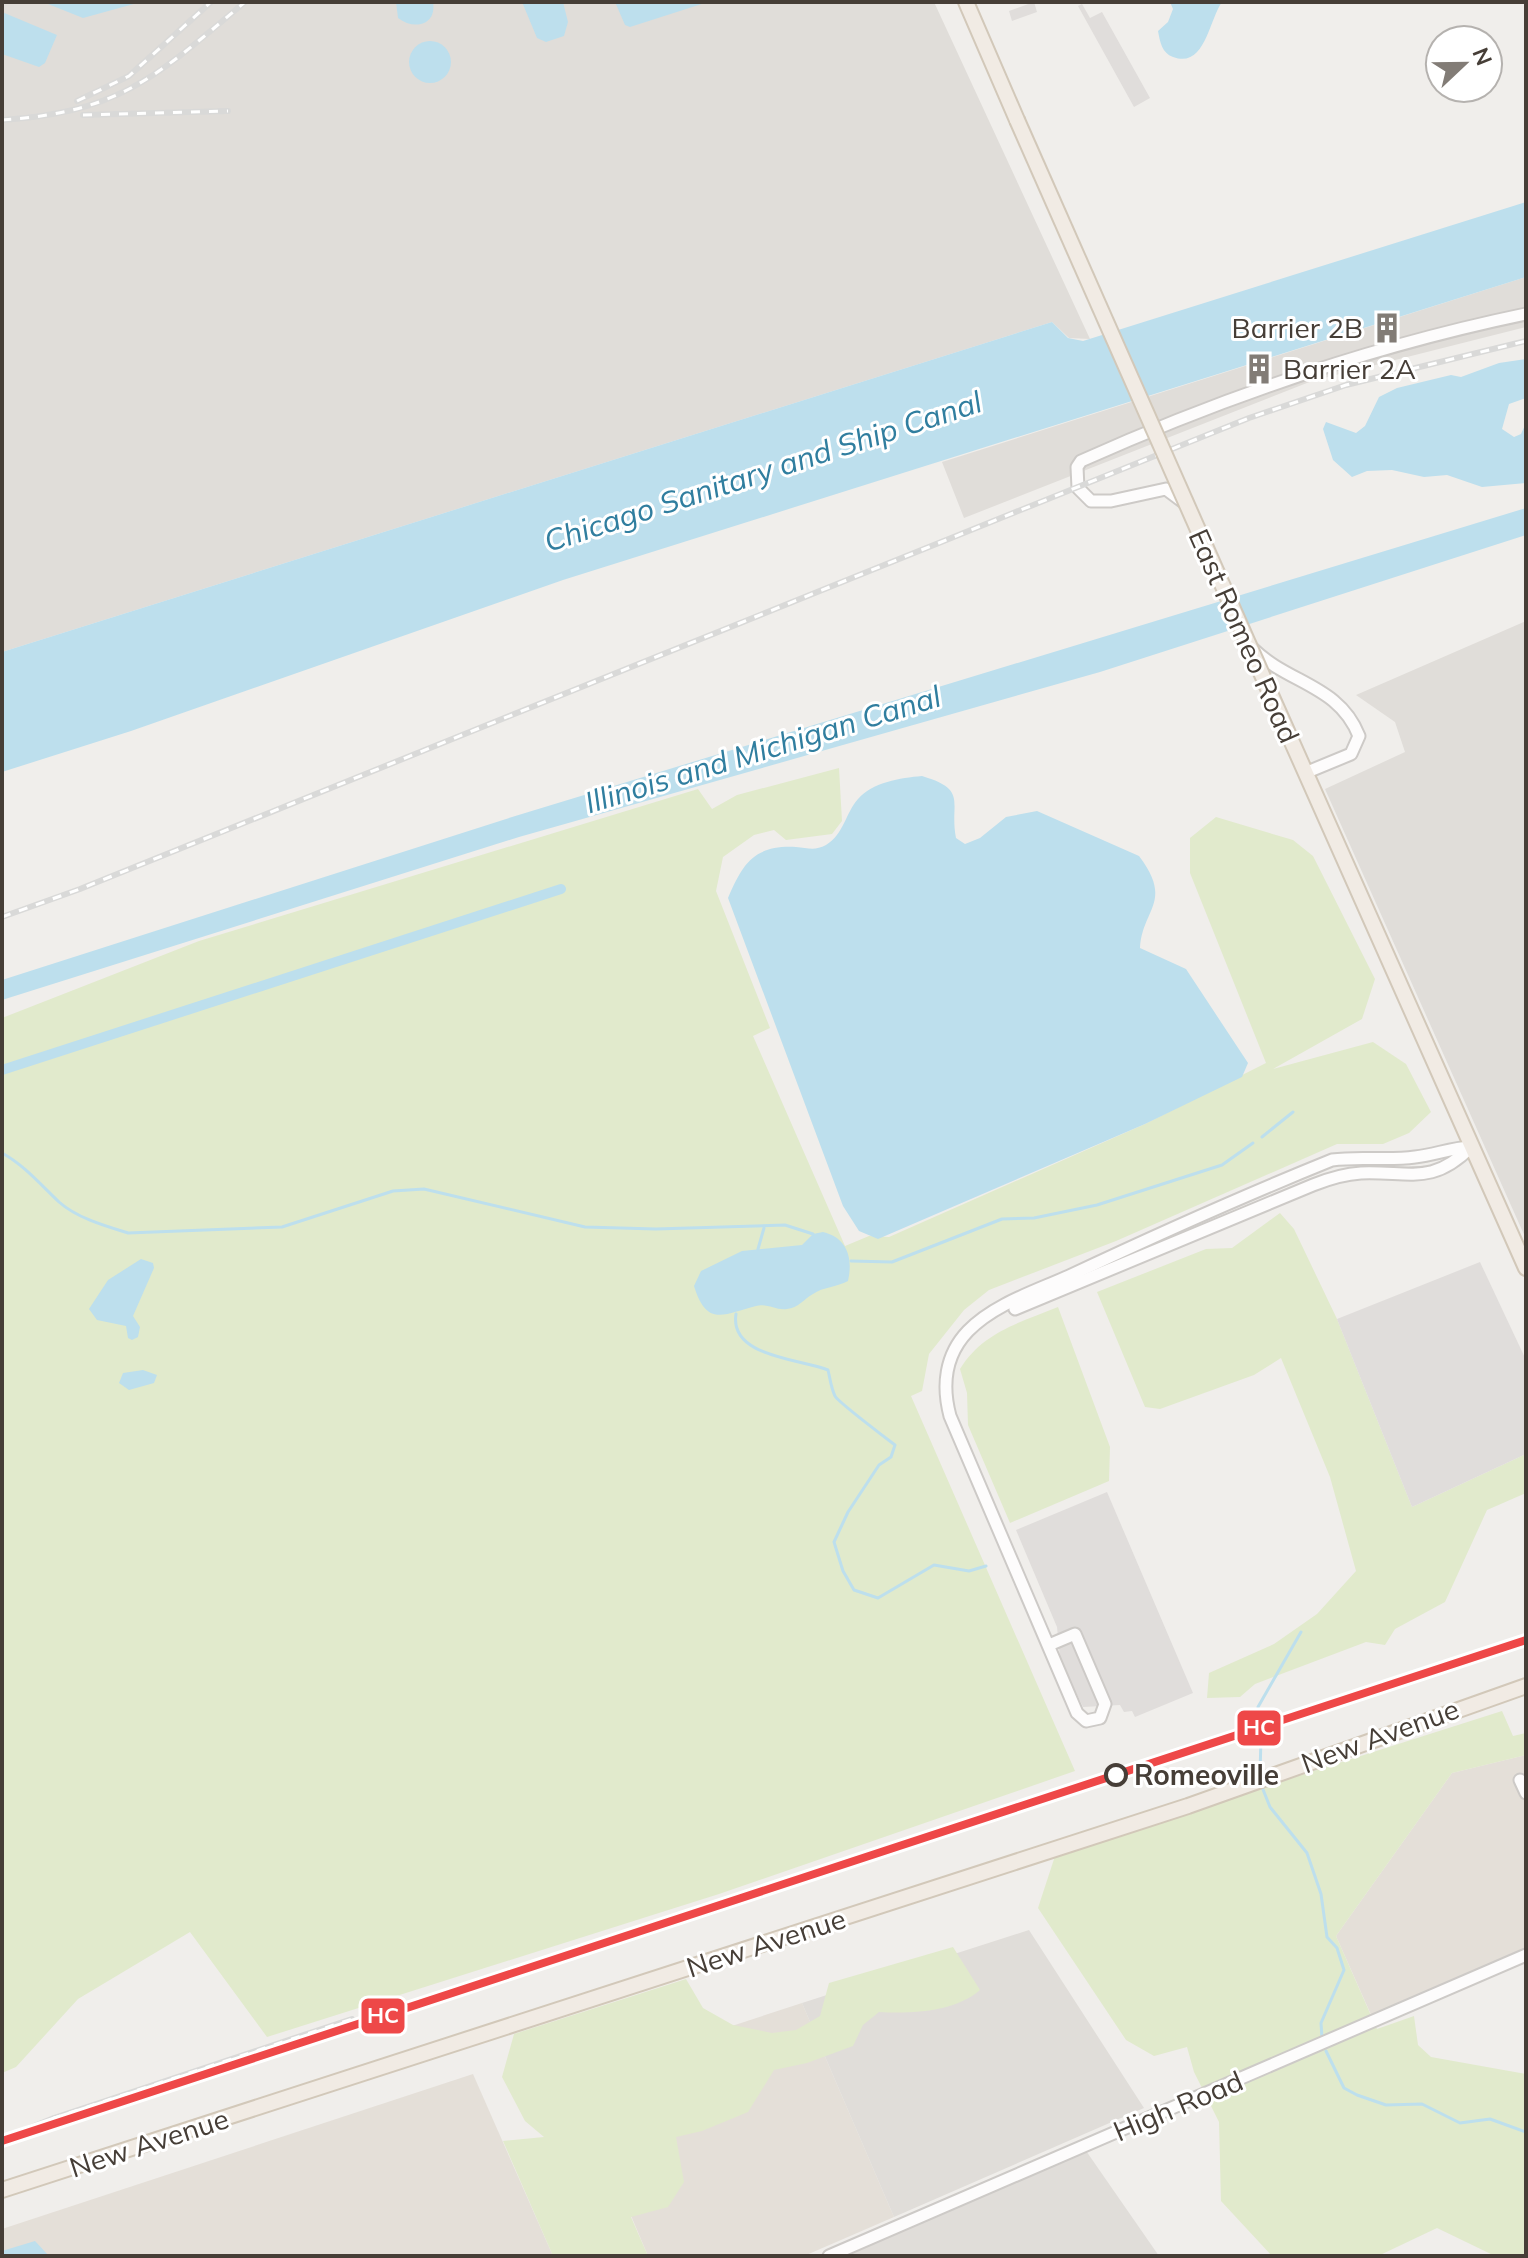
<svg xmlns="http://www.w3.org/2000/svg" width="1528" height="2258" font-family="Mulish,sans-serif">
<rect width="100%" height="100%" fill="#f0eeeb"/>
<g fill="#e4dfd8">
<polygon points="1526,1755 1526,1951 1372,2017 1336,1936 1452,1773"/>
<polygon points="802,2003 894,2217 804,2256 648,2256 573,2078"/>
<polygon points="473,2074 553,2256 2,2256 2,2229"/>
</g>
<g fill="#e0ddd9">
<polygon points="2,2 934,2 1090,339 1069,338 1052,322 2,652"/>
<polygon points="1526,277 1526,327 1312,381 964,518 942,462"/>
<polygon points="1526,621 1526,1239 1325,789 1405,752 1395,722 1356,695"/>
<polygon points="1029,1930 1144,2108 894,2217 802,2003"/>
<polygon points="1082,2145 1159,2256 827,2256"/>
</g>
<g fill="#e1eacc">
<polygon points="839,768 842,821 832,834 786,840 774,830 754,835 723,857 716,891 770,1028 753,1036 845,1246 869,1236 889,1237 1145,1124 1266,1063 1190,873 1190,838 1216,817 1293,840 1313,856 1375,979 1362,1019 1273,1069 1373,1042 1406,1064 1431,1112 1409,1133 1383,1144 1337,1144 1116,1241 989,1290 964,1310 929,1354 922,1391 911,1396 1075,1771 719,1894 267,2037 190,1932 78,1999 16,2067 2,2073 2,1018 199,941 698,789 712,809 737,795"/>
<polygon points="1280,1213 1294,1229 1337,1319 1412,1507 1526,1454 1526,1493 1487,1510 1445,1602 1395,1629 1385,1645 1366,1642 1255,1684 1240,1697 1207,1698 1209,1673 1274,1644 1317,1614 1356,1571 1330,1477 1281,1358 1254,1375 1160,1409 1145,1407 1097,1292 1206,1249 1232,1248"/>
<path d="M 1058,1307 L 1110,1447 L 1109,1481 L 1010,1523 L 968,1425 L 967,1393 L 960,1369 C 983,1332 1019,1323 1058,1307 Z"/>
<polygon points="1502,1711 1513,1736 1526,1733 1526,1755 1452,1773 1336,1936 1377,2029 1414,2016 1418,2045 1431,2057 1526,2074 1526,2256 1495,2256 1437,2228 1378,2256 1272,2256 1221,2201 1219,2122 1194,2072 1187,2047 1154,2056 1126,2040 1038,1908 1056,1853"/>
<path d="M 953,1947 L 980,1990 C 955,2012 911,2014 879,2012 L 863,2025 L 853,2046 L 807,2063 L 774,2070 L 748,2112 L 702,2131 L 676,2137 L 684,2182 L 668,2207 L 631,2217 L 648,2256 L 553,2256 L 503,2141 L 544,2137 L 525,2121 L 502,2077 L 514,2034 L 686,1979 L 703,2008 L 733,2025 L 772,2033 L 796,2030 L 820,2016 L 829,1983 Z"/>
</g>
<g fill="#e0dddb">
<polygon points="1034,2 1037,12 1012,21 1009,11"/>
<polygon points="1082,4 1090,18 1102,12 1150,98 1134,107 1078,6"/>
<polygon points="1480,1262 1526,1360 1526,1454 1412,1507 1337,1319"/>
<polygon points="1107,1492 1193,1693 1135,1717 1132,1711 1124,1712 1120,1705 1083,1707 1060,1659 1057,1627 1016,1530"/>
</g>
<g fill="#bddfed">
<polygon points="43,2 141,2 83,18"/>
<path d="M 396,2 L 433,2 C 437,26 413,30 398,18 Z"/>
<polygon points="522,2 563,2 568,22 564,36 546,42 537,38"/>
<polygon points="615,2 708,2 630,27 625,25"/>
<path d="M 1170,2 L 1222,2 C 1209,20 1205,69 1173,57 C 1162,53 1160,42 1158,31 L 1168,22 L 1173,9 Z"/>
<polygon points="2,12 57,35 45,63 39,67 2,54"/>
<circle cx="430" cy="62" r="21"/>
<polygon points="1526,202 1526,277 563,580 131,731 2,772 2,652 1052,322 1068,338 1083,341"/>
<polygon points="1526,359 1526,398 1509,404 1502,429 1514,437 1521,434 1526,423 1526,483 1482,487 1447,475 1424,477 1392,470 1367,471 1352,477 1333,460 1323,429 1326,422 1356,433 1365,426 1379,397 1397,388 1451,375 1461,377 1499,363"/>
<polygon points="1526,508 1526,535 1100,672 519,837 2,1000 2,980 512,817"/>
<path d="M 922,776 C 969,790 949,802 956,838 L 965,844 L 980,838 L 1006,817 L 1037,811 L 1139,856 C 1174,902 1142,909 1140,948 L 1186,969 L 1248,1063 L 1242,1077 L 1145,1124 L 878,1239 L 859,1231 L 843,1206 L 728,898 C 743,863 754,845 796,847 C 808,848 815,851 826,845 C 844,834 845,814 858,799 C 873,782 900,778 922,776 Z"/>
<path d="M 823,1232 C 848,1238 853,1259 848,1281 C 837,1287 823,1287 813,1294 C 804,1299 798,1308 787,1309 C 777,1311 767,1303 756,1306 C 724,1314 707,1328 694,1286 L 701,1271 L 742,1251 L 802,1245 L 813,1234 Z"/>
<polygon points="141,1259 153,1263 154,1268 133,1316 140,1327 138,1337 132,1340 128,1338 126,1326 97,1320 89,1309 108,1280"/>
<polygon points="143,1370 157,1375 154,1383 129,1390 119,1383 123,1373"/>
<polygon points="35,2241 49,2256 2,2256 2,2251"/>
</g>
<g fill="none" stroke-linecap="round" stroke-linejoin="round">
<g stroke="#bddfed" stroke-width="3">
<polyline points="1262,1137 1293,1112"/>
<path d="M 2,1153 C 24,1165 41,1185 59,1202 C 77,1218 105,1226 128,1233 L 282,1227 L 393,1191 L 424,1189 L 585,1227 L 656,1229 L 785,1225 L 813,1234"/>
<polyline points="758,1249 764,1228"/>
<polyline points="851,1261 892,1262 1002,1219 1034,1218 1097,1205 1222,1165 1253,1143"/>
<path d="M 736,1314 C 729,1357 801,1359 828,1370 C 830,1378 831,1388 835,1396 C 837,1401 887,1439 895,1445 L 891,1457 L 879,1465 L 848,1512 L 834,1542 L 843,1571 L 854,1590 L 878,1598 L 934,1565 L 969,1571 L 986,1566"/>
<polyline points="1259,1725 1258,1707 1301,1632"/>
<polyline points="1260,1775 1261,1737"/>
<polyline points="1262,1787 1270,1807 1307,1853 1321,1894 1327,1937 1337,1948 1344,1970 1321,2023 1322,2038"/>
<polyline points="1326,2051 1344,2088 1357,2095 1386,2105 1422,2104 1460,2123 1490,2119 1526,2132"/>
</g>
<polyline stroke="#bddfed" stroke-width="10" points="2,1070 561,889"/>
<g stroke="#cdcac7" stroke-width="15">
<g id="minor">
<path d="M 1182,501 L 1166,489 L 1111,501 L 1091,501 L 1078,488 L 1077,467 L 1081,461 C 1224,397 1372,346 1526,314"/>
<path d="M 1253,649 C 1289,684 1339,685 1359,736 L 1351,754 L 1305,773"/>
<path d="M 1015,1309 L 1313,1185 C 1328,1179 1344,1174 1361,1173 C 1409,1171 1432,1186 1471,1147"/>
<path d="M 1049,1645 L 1075,1634 L 1105,1704 L 1100,1718 L 1086,1721 L 1077,1713 L 950,1416 C 942,1386 945,1355 968,1331 C 994,1304 1036,1291 1069,1276 C 1156,1235 1243,1196 1332,1160 C 1360,1156 1387,1161 1415,1157 C 1435,1155 1450,1148 1471,1147"/>
<polyline points="1520,1780 1526,1793"/>
<polyline points="829,2256 1526,1955"/>
</g>
</g>
<g stroke="#d2c8b9" stroke-width="18">
<g id="major">
<polyline points="966,2 1017,120"/>
<polyline points="1267,686 1526,1268"/>
<polyline points="2,2190 1188,1806 1526,1686"/>
</g>
</g>
<use href="#minor" stroke="#fdfcfc" stroke-width="11"/>
<use href="#major" stroke="#f1ebe4" stroke-width="14"/>
<g stroke="#d9d9d8" stroke-width="6">
<g id="rail">
<polyline points="77,101 129,76 211,2"/>
<polyline points="83,115 228,111"/>
<path d="M 2,120 C 122,112 158,75 245,2"/>
<polyline points="2,917 80,889 1249,418 1346,385 1526,341"/>
<polyline points="2,2139 54,2118 352,2019"/>
</g>
</g>
<use href="#rail" stroke="#fff" stroke-width="3" stroke-dasharray="9" stroke-linecap="butt"/>
<g stroke="#d2c8b9" stroke-width="18" stroke-linecap="butt">
<polyline id="major-bridge" points="1017,120 1267,686"/>
</g>
<use href="#major-bridge" stroke="#f1ebe4" stroke-width="14"/>
<g stroke="#fff" stroke-width="14">
<polyline id="rail-1" points="2,2141 1526,1640"/>
</g>
<use href="#rail-1" stroke="#ee4848" stroke-width="8"/>
</g>
<defs>
<g id="building-bare" transform="scale(2.4)"><path d="M-4-6H4V6H1V3H-1V6H-4ZM-2.5-4.3h1.7v1.8h-1.7ZM.8-4.3h1.7v1.8H.8ZM-2.5-1h1.7V.8h-1.7ZM.8-1h1.7V.8H.8Z" fill="#827c76" stroke="#fff" stroke-width="2.5" paint-order="stroke"/></g>
</defs>
<g fill-rule="evenodd">
<use href="#building-bare" x="1387" y="328"/>
<use href="#building-bare" x="1259" y="369"/>
</g>
<circle fill="#fff" stroke="#463e37" stroke-width="4" cx="1116" cy="1775" r="10"/>
<g text-anchor="middle" stroke-width="6" stroke-linejoin="round" paint-order="stroke">
<g font-size="28" fill="#463e37" stroke="#fff" text-anchor="end">
<text x="1363" y="338">Barrier 2B</text>
<text x="1283" y="379" text-anchor="start">Barrier 2A</text>
</g>
<g font-size="28" fill="#463e37" stroke="#fff">
<text transform="translate(1244 636) rotate(66)" y="10">East Romeo Road</text>
<text transform="translate(1380 1736) rotate(-20)" y="10">New Avenue</text>
<text transform="translate(766 1943) rotate(-18)" y="10">New Avenue</text>
<text transform="translate(1178 2106) rotate(-23)" y="10">High Road</text>
<text transform="translate(149 2143) rotate(-18)" y="10">New Avenue</text>
</g>
<g font-size="28" font-weight="bold" fill="#463e37" stroke="#fff" text-anchor="start">
<text x="1134" y="1785">Romeoville</text>
</g>
<g font-size="30" font-style="italic" fill="#307e9f" stroke="#fff">
<text transform="translate(763 472) rotate(-18)" y="10">Chicago Sanitary and Ship Canal</text>
<text transform="translate(763 750) rotate(-17)" y="10">Illinois and Michigan Canal</text>
</g>
</g>
<g stroke="#fff" stroke-width="3">
<rect x="1236" y="1709" width="46" height="38" rx="8" fill="#ee4848"/>
<rect x="360" y="1997" width="46" height="38" rx="8" fill="#ee4848"/>
</g>
<g font-size="22" text-anchor="middle" font-weight="bold" fill="#fff">
<text x="1259" y="1735">HC</text>
<text x="383" y="2023">HC</text>
</g>
<rect width="1528" height="2258" fill="none" stroke="#463e37" stroke-width="8"/>
<g transform="translate(1464 64) rotate(68)"><circle r="38" fill="#ffffff" stroke="#b5b2af" stroke-width="2"/>
<path d="M0-6L14 30L0 20L-14 30Z" fill="#827c76"/>
<text y="-12" font-size="22" font-weight="bold" text-anchor="middle" fill="#463e37">N</text>
</g>
</svg>
